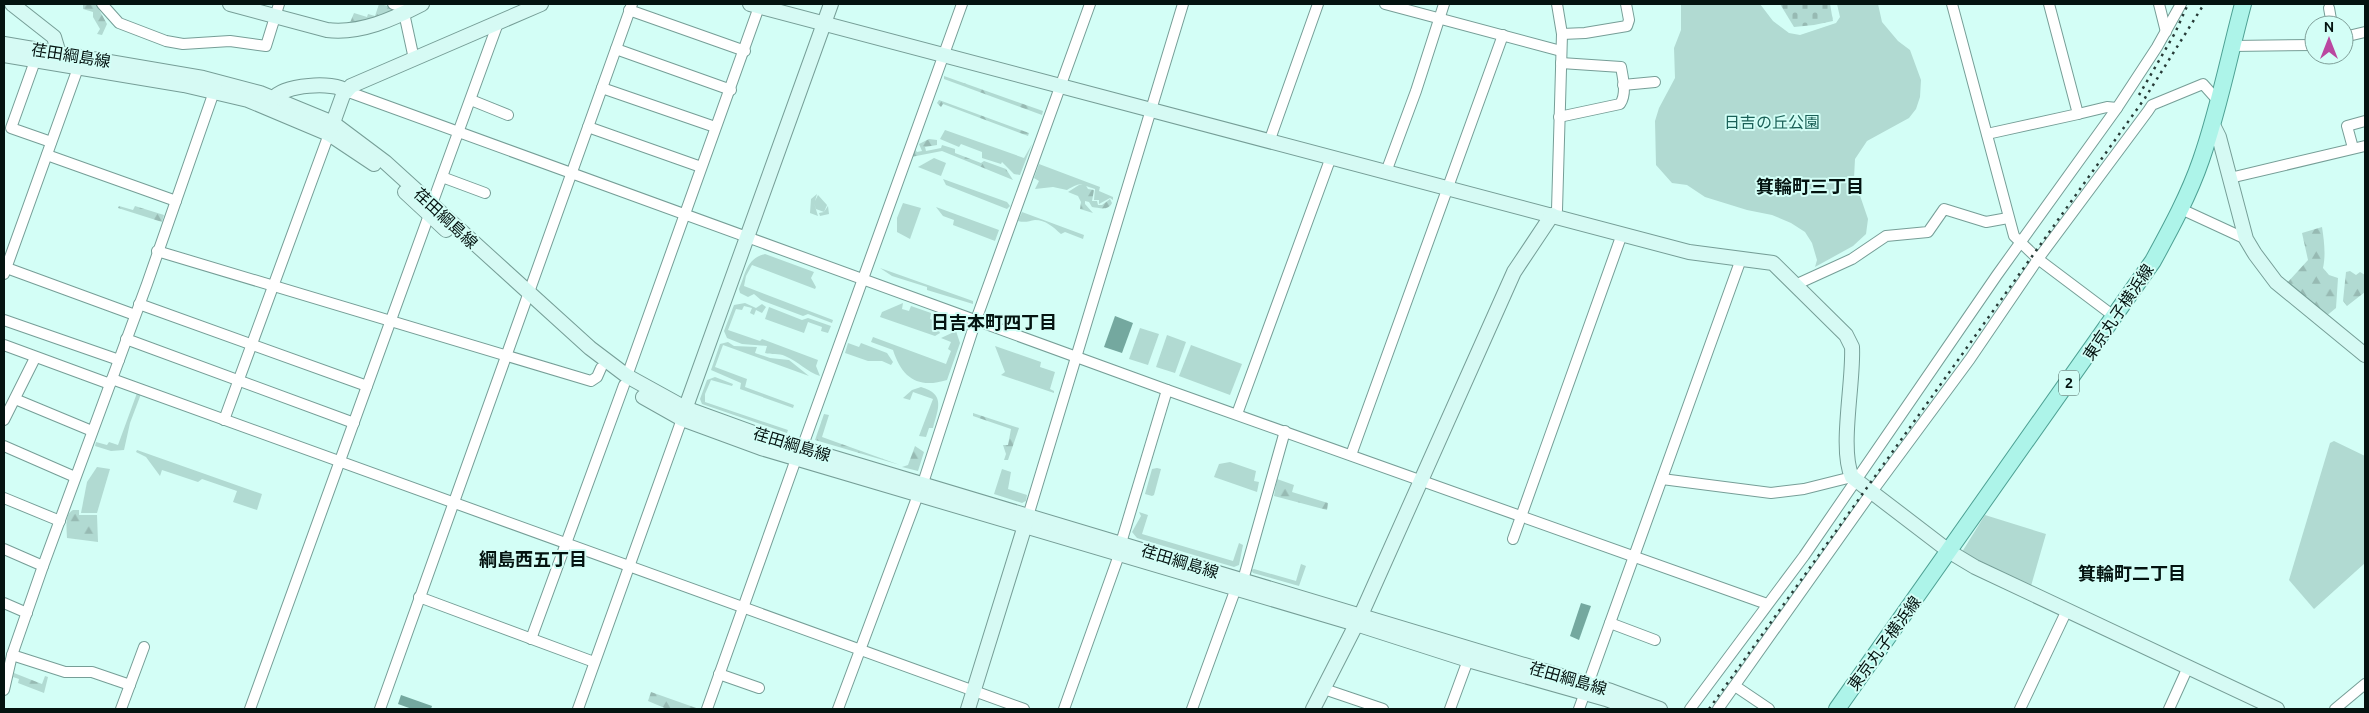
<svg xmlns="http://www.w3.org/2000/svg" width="2369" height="713" font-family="Ubuntu,'Noto Sans JP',sans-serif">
<defs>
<pattern id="forest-firs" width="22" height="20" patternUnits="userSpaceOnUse" patternTransform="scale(1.25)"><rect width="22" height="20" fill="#b1dad2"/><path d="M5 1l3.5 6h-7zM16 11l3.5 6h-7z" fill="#97bab3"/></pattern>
<pattern id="cemetery-stones" width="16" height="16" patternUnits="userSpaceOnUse" patternTransform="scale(1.25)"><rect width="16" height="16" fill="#b1dad2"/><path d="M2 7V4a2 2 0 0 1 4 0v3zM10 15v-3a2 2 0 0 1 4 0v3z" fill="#97bab3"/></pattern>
</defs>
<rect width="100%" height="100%" fill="#d3fef6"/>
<g fill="#b1dad2">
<polygon points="1681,4 1760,4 1773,21 1789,33 1800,35 1836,23 1840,17 1837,4 1878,4 1882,22 1898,41 1910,50 1921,80 1920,97 1916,109 1909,118 1867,141 1855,159 1854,178 1868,219 1866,234 1853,246 1815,267 1817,260 1812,243 1805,232 1791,223 1772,215 1747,210 1705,197 1687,185 1672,183 1656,165 1655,121 1659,108 1675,78 1674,48 1681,30"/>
<polygon points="945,130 1024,158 1032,144 1020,175 1014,174 1002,162 1001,164 982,158 982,152 961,144 959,147 940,139"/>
<polygon points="934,158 946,163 941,176 918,167"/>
<path d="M 1039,164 L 1100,187 L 1099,191 L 1113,197 L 1113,200 L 1110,198 L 1099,204 L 1099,200 L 1094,200 L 1095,189 C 1080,185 1082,181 1067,190 L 1053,187 L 1035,189 L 1039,181 L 1034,178 Z"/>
<polygon points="943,179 1007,202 1010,206 1007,209 946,185"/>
<polygon points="817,194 815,201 818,195 827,205 824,212 828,206 829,214 820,216 819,213 824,212 816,209 814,203 818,216 810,213 811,199"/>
<polygon points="903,203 921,208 910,239 897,232 897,218"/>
<polygon points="936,207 999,230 995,241 953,225 954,220 943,216"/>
<path d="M 1022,212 L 1084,235 L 1083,239 L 1065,232 L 1061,234 C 1053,227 1046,220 1035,220 C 1029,221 1025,223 1018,221 Z"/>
<path d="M 765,254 L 814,272 L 811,278 L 816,287 L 815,289 L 752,265 L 746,276 L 744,286 L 833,320 L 832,323 L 808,314 L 803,316 L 761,300 L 754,294 L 748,297 L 740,293 L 739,289 C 746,273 746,259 765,254 Z"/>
<polygon points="880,268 973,301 973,304 927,290 927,287 892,276"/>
<path d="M 745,303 L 756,308 L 762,304 L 766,307 L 762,313 L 756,310 L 754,315 L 750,313 L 752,308 L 744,306 L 742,310 L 736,309 L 728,330 L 760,341 L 762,339 L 818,360 L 816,366 L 820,376 C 807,372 798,361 785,356 C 779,353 771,355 765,353 L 767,346 L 742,344 L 727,338 L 724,331 L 734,305 Z"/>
<polygon points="903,303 902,309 909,311 911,306 931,313 930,319 937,321 938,317 940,321 936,324 940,333 935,336 880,317 882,312"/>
<polygon points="769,307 802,320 808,318 831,326 828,333 821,331 822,327 808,322 804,333 765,319"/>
<polygon points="1140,328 1159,334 1148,365 1129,359"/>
<path d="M 956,331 L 960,343 L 947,380 C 918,389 902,378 893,350 L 871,342 L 873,337 L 946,364 L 951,351 L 948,349 L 951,342 L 941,338 Z"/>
<polygon points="1167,335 1186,342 1175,373 1156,367"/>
<polygon points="728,342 734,346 757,347 755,353 770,358 789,360 809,376 723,345 715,367 747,379 745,387 794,405 793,408 740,389 741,383 711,370 720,344"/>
<polygon points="848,343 859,347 861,343 887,353 893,362 891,365 882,361 868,361 845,353"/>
<polygon points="1191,345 1242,364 1230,395 1179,376"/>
<polygon points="995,346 1041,362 1040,367 1055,372 1050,389 1054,391 1054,393 1001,375 1005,372"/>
<polygon points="715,377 733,384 732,386 711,380 705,394 705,402 788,430 787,433 702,404 700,399 707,380"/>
<path d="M 921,387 C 946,394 938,409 933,428 L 929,428 L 926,437 L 919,436 L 933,399 L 913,392 L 910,400 L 903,398 L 912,390 Z"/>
<polygon points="137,393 141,394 130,423 124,450 111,451 95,446 96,442 107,445 109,442 118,445"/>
<polygon points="2334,441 2365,456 2365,563 2314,609 2289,580 2330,443"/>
<polygon points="137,450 262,494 257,510 233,502 237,491 202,479 198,482 162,470 160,476 146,457 136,452"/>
<polygon points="1230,462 1256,471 1254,481 1259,482 1257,492 1214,477 1219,464"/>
<polygon points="97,467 110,469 97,513 81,513 87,482"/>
<polygon points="1157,468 1161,469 1154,495 1152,496 1145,494 1152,469"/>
<polygon points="1002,469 1011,472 1008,489 1027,495 1026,501 1022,503 994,494"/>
<polygon points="1139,512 1148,515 1142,534 1233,561 1239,543 1243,545 1239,565 1234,567 1137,538 1132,532 1141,516"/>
<polygon points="1985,515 2046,534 2031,586 1987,567 1962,552"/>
<polygon points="1301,564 1306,566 1299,586 1253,573 1251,570 1254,569 1296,581"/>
</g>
<g fill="url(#forest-firs)">
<polygon points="83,4 96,4 107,24 102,35 97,34 100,29 93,17 93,12 83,9"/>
<polygon points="379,4 393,7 393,11 349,25 354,13 367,17 368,14 375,16"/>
<polygon points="944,76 1043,111 1042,115 944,79"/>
<polygon points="939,100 1029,133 1028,136 943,104 941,107 937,103"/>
<polygon points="929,139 937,140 937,145 925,147 926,151 941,148 942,145 955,149 955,153 981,163 984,161 1006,169 1013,180 942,151 911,157 914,148 917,152 922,151 919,144"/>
<path d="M 1085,184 L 1088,189 L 1094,190 L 1092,201 L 1097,201 L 1098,205 L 1102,205 L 1110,199 L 1112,203 C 1108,211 1100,208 1092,207 L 1089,202 L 1085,201 L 1085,204 L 1093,213 L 1080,209 L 1081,202 L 1078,196 L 1068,192 L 1079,185 Z"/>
<polygon points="119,206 133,210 135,206 164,215 162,222 118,208"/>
<path d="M 2322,227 C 2324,240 2326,255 2323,268 L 2329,275 L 2338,278 L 2336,308 L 2325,317 L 2287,283 L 2308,260 L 2302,233 Z"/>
<polygon points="2350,271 2356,275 2360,272 2365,275 2365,292 2347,306 2343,301 2346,272"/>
<polygon points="973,413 1019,428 1008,460 1004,460 1006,454 1003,445 1008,445 1011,429 973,416"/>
<polygon points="824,414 829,415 822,437 900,465 815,440"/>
<polygon points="915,446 924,452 918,471 902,467 908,465"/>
<polygon points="1277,479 1294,485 1292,492 1328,503 1327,510 1274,496"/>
<path d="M 73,510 L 79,510 L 79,515 L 97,515 L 98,542 L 67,538 C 67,528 64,515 73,510 Z"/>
<polygon points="14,673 42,684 45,676 48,677 44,693 18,683 19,679 13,677"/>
<polygon points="651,692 699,709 667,709 648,701"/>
</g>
<polygon fill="url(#cemetery-stones)" points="1780,4 1830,4 1833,21 1814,25 1794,27"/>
<g fill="#74a89f">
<polygon points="1115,316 1133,323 1122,353 1104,347"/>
<polygon points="1581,603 1591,606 1579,640 1570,636"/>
<polygon points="401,695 432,706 431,709 412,709 398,704"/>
</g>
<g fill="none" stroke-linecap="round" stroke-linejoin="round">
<g stroke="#769e97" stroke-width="12">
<g id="street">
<polyline points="102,4 119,23 166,41 183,44 230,41 266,46 279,4"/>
<polyline points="393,4 402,7 404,13 414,59"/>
<polyline points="1385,4 1561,51"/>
<polyline points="1952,4 2014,236 2038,259 2115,317"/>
<polyline points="2159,4 2166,32"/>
<polyline points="2329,8 2332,25"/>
<polyline points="629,10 745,51"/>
<polyline points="1562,34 1585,33 1627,26 1629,20 1626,4"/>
<polyline points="2344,37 2365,32"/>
<polyline points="2232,46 2314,45"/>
<polyline points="616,49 731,90"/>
<polyline points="35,61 11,128 51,142"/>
<polyline points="1623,85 1655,82"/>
<polyline points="602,88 715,127"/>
<polyline points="346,91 1167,390 1767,604"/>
<polyline points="471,100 508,115"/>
<polyline points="2078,114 2107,107 2117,108"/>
<path d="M 1559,117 L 1620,104 C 1627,94 1623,78 1621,67 L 1561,63"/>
<polyline points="588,127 701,167"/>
<polyline points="1987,134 2078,114 2049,4"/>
<polyline points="1269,142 1318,4"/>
<polyline points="2353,148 2347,126 2365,121"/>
<polyline points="47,155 176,201"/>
<polyline points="1386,172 1416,91 1444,4"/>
<polyline points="442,177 485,193"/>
<polyline points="2230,178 2365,146"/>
<polyline points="432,204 498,23"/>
<polyline points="2181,209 2246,239"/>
<polyline points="1552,215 1557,210 1562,34 1557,4"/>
<polyline points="157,251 591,381 597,377 601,368"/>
<polyline points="4,267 135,315"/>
<polyline points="4,274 78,68"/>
<polyline points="1795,285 1852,259 1886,236 1928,232 1944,209 1986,222 2008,218"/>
<polyline points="139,304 367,386"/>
<polyline points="4,320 119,360"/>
<polyline points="126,339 354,423"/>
<polyline points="4,345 110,384"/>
<polyline points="627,376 760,4"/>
<polyline points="112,379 1024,709"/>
<polyline points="15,399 92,431"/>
<polyline points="1237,414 1331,157"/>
<polyline points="4,420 35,358"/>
<polyline points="224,420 329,134"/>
<polyline points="4,446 75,477"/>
<polyline points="802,448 962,4"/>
<polyline points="1351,455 1503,35"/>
<polyline points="1662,479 1771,493 1804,489 1852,477"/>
<polyline points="923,483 976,320 1090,4"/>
<polyline points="4,498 60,521"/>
<polyline points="1028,516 1183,4"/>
<polyline points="1513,539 1622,234"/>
<polyline points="1121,543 1167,390"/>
<polyline points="4,549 43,566"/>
<polyline points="1243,580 1285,431"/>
<polyline points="419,597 594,662"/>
<polyline points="4,603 27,613"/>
<polyline points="1610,623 1655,640"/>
<polyline points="531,639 624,385"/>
<polyline points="12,655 65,672 92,672 130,685"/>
<polyline points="719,674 759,688"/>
<polyline points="1735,686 1769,709"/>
<polyline points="1324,689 1383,709"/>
<polyline points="4,690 12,655 43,566 147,284 216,86"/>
<polyline points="121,709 144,647"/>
<polyline points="250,709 429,215"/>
<polyline points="380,709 632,4"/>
<polyline points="578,709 682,419"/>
<polyline points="707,709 796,459"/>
<polyline points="838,709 918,495"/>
<polyline points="1064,709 1119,555"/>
<polyline points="1192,709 1236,588"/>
<polyline points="1450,709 1468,660"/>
<polyline points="1579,709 1741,259"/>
<polyline points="1690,709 1804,556 1997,275 2117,108 2157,47 2181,4"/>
<polyline points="1718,709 1871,493 1970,359 2038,259 2148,111 2152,105 2203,84 2219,102"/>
<polyline points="2020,709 2067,610"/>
<polyline points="2169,709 2188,667"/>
<polyline points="2335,709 2365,684"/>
</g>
</g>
<g stroke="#769e97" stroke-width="16">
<g id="secondary">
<polyline points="12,4 54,37 57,47 55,60"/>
<path d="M 230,4 L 327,30 C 361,34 393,19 422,4"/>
<path d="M 750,4 L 1689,252 L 1773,263 L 1846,335 L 1852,347 C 1854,381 1839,449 1852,477 L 1950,552 L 1975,567 L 2277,709"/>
<polyline points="4,44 203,78 260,93 333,123 385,162 590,348 627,376 685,408 765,437 1611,691 1660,709"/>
<polyline points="4,55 184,85 248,100 329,134 374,164"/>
<path d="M 274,98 C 283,85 334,81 346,91"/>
<polyline points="2213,125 2219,137 2246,239 2255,254 2276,282 2365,355"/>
<polyline points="330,131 343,95 351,86 541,4"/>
<polyline points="405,192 446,230"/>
<polyline points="643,397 682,419 761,448 1356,624 1468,660 1606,699 1633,709"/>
<polyline points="683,415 831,4"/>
<polyline points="968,709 1027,519"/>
<polyline points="1313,709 1361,615 1514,272 1552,215"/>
</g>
</g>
<g stroke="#4ea194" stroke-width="18">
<path id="primary" d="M 1837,709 L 2153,261 C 2171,228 2189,195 2201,160 C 2219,109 2229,56 2243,4"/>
</g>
<use href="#street" stroke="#fff" stroke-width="10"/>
<use href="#secondary" stroke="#d6faf4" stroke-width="14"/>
<use href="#primary" stroke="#adf4e9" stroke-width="16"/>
<g stroke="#273b37" stroke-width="2.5" stroke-dasharray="2.5 5" stroke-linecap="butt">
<polyline points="2139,95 2175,33 2188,4"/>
<polyline points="1709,709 2145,98 2204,4"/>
</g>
</g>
<g text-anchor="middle" stroke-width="4" stroke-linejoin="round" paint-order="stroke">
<rect fill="#d3fef6" stroke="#425a55" stroke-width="1" x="2059" y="370.5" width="20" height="25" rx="4"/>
<g font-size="15" font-weight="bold" fill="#041310">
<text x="2069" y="388">2</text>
</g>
<g font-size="16" fill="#041310" stroke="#d3fef6">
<text transform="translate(71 55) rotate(9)" y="6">荏田綱島線</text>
<text transform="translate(446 218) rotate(43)" y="6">荏田綱島線</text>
<text transform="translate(2118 312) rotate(-56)" y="6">東京丸子横浜線</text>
<text transform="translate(792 444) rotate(17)" y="6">荏田綱島線</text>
<text transform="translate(1180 561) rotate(17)" y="6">荏田綱島線</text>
<text transform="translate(1884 643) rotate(-54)" y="6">東京丸子横浜線</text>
<text transform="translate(1568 678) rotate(16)" y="6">荏田綱島線</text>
</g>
<g font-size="16" fill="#1a6057" stroke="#d3fef6">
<text x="1772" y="128">日吉の丘公園</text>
</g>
<g font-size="18" font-weight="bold" fill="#041310" stroke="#d3fef6">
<text x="1810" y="193">箕輪町三丁目</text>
<text x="994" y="329">日吉本町四丁目</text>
<text x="533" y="566">綱島西五丁目</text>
<text x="2132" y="580">箕輪町二丁目</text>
</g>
</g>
<rect width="2369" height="713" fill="none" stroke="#041310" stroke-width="10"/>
<g transform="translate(2329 40)"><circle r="24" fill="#d3fef6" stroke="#80a09a"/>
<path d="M0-4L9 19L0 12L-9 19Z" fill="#ba47a0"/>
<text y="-8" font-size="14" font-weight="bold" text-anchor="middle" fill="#041310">N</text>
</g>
</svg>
